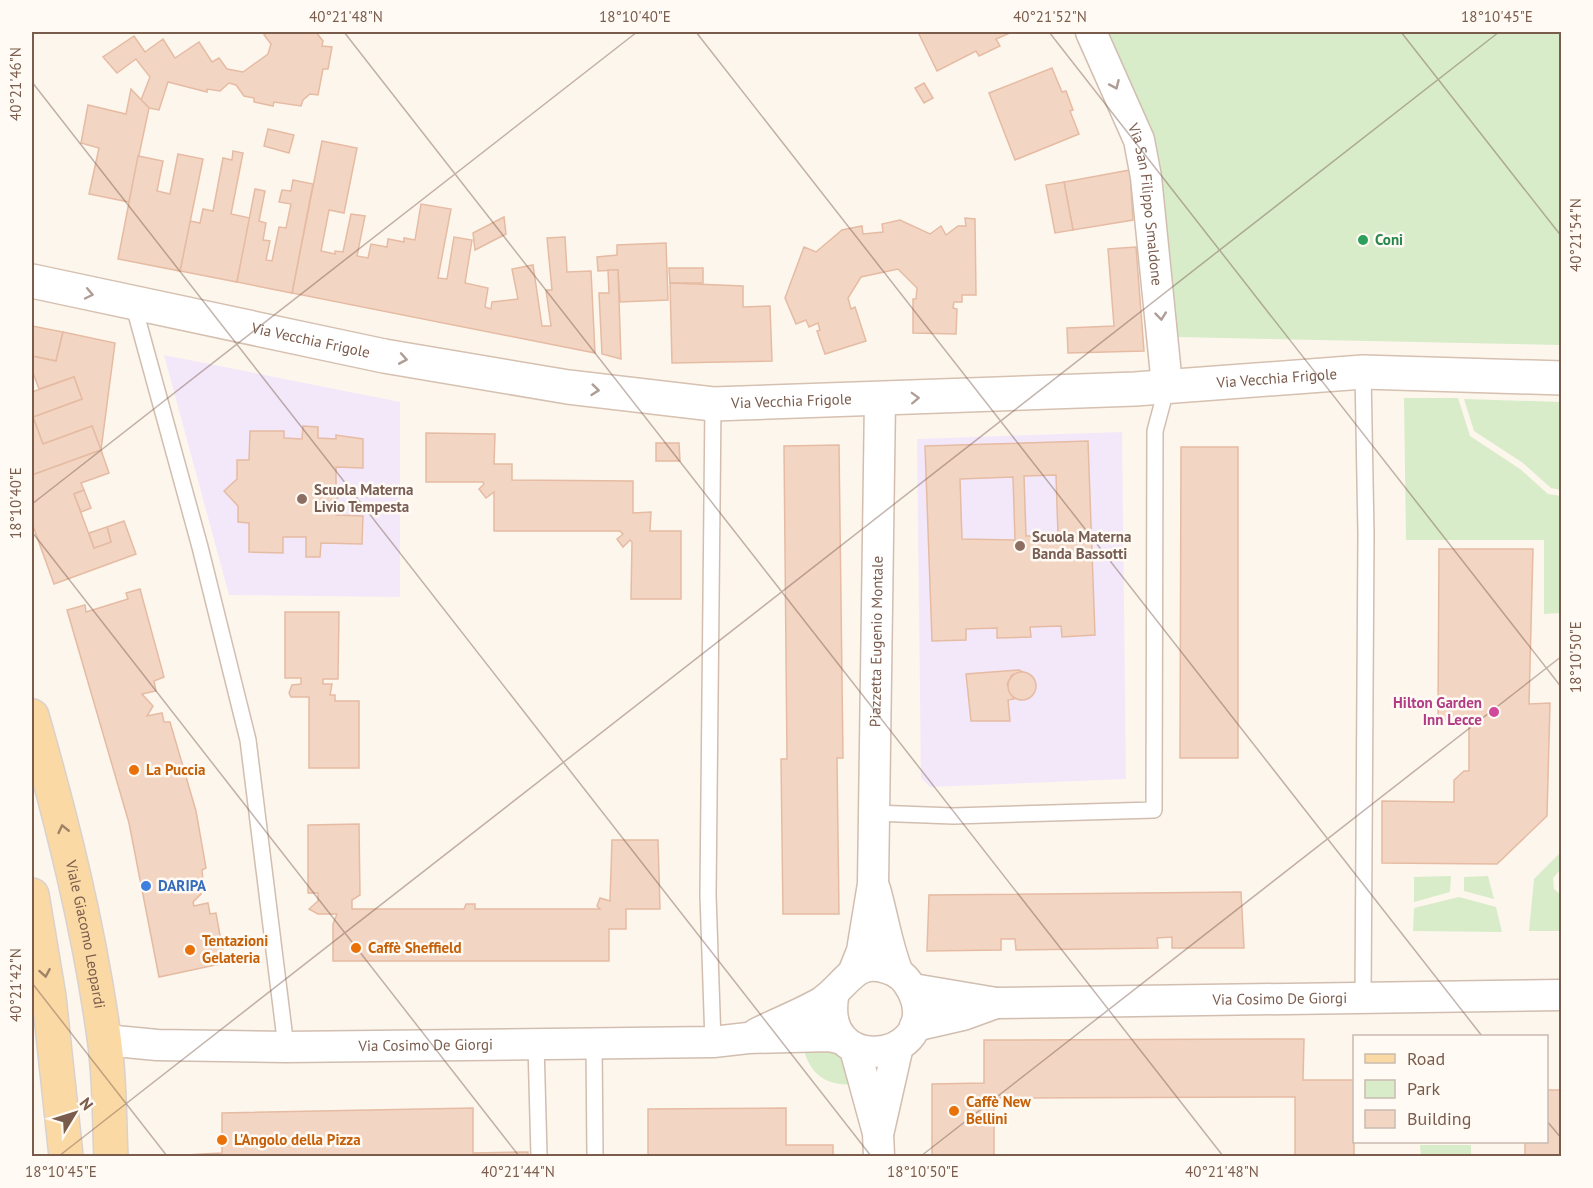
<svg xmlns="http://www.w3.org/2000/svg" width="1593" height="1188" font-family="'PT Sans',sans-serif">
<rect width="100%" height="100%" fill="#fdf6ec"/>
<g fill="#f3e8fa">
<polygon points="164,355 400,402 400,597 229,595"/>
<polygon points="1122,432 1126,779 930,787 921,778 917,439"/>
</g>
<g fill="#d8ecc9">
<polygon points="1105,32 1561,32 1561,345 1177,337"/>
<polygon points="1404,398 1458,398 1470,436 1520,469 1548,494 1561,496 1561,613 1544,614 1544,540 1406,540"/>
<polygon points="1464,399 1561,402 1561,490 1551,488 1523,463 1474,431"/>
<polygon points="1561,852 1561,869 1553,878 1554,889 1561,895 1561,931 1529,931 1534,879"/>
<polygon points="1451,876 1450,892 1414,902 1414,877"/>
<polygon points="1488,876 1494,899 1464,891 1464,877"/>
<polygon points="1459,897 1496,907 1502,932 1413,931 1414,908"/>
<path d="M 818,1048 C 845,1055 844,1060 853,1084 C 828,1087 809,1074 804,1049 Z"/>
<polygon points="1420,1145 1471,1145 1471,1156 1421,1156"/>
</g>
<g fill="#f3d5c3" stroke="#e6bba3" stroke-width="1.5" fill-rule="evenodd">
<polygon points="268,32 316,32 323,41 322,46 332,47 328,69 323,69 318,95 310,94 303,100 301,106 274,102 273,106 254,102 254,98 244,96 236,85 229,83 220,91 207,89 207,92 168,82 159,110 149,108 141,100 150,77 136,59 117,73 103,57 134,36 145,52 163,39 175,58 199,42 212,62 219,58 227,69 243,72 268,54 271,44 264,35"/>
<polygon points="918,32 1012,32 996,39 1000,46 979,56 976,51 937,71"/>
<polygon points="1052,68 1062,92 1066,91 1073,110 1070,111 1079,134 1015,160 989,93"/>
<polygon points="924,83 933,98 924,103 915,88"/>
<polygon points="131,89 149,108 129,202 89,194 99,148 81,143 88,105 126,114"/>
<polygon points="268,129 294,135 289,153 264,146"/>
<polygon points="322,141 357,148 344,213 329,210 321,251 335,254 335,251 343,252 351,214 365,216 357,256 368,258 371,244 387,247 388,239 404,242 404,238 415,240 421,204 451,209 438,278 447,279 454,237 472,240 465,283 488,288 485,307 491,309 492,302 518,299 512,269 533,265 542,326 551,326 546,290 552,290 547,238 565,237 567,272 591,271 595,353 292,293"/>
<polygon points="233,151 243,153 231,214 250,218 237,282 180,271 190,221 200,223 203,209 213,211 223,158 232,160"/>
<polygon points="178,154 203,159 180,271 118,259 138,156 163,161 157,191 170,194"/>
<polygon points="1130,170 1133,220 1073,230 1064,182"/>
<polygon points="293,180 313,184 292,293 237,282 255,189 265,191 259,221 266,223 263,240 270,241 266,260 272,261 279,227 286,228 291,204 279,202 282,190 291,191"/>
<polygon points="1064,182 1073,230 1055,233 1046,185"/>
<polygon points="504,217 506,234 475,250 473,233"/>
<polygon points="965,218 975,219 976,295 962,295 962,302 954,302 953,308 957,309 956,334 913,333 913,299 916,299 917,288 898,269 861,277 848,298 851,309 855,307 866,341 825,354 817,331 820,330 818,323 809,327 806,320 796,324 785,298 804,247 816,252 842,230 862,226 863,234 883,232 882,224 900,220 930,234 941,226 946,235 958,226 966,226"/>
<polygon points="666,243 668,300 620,302 618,270 598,271 597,257 617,255 617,245"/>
<polygon points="1136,247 1144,351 1068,353 1067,328 1114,326 1108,249"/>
<polygon points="669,268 703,268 703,283 670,283"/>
<polygon points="608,270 618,270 621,359 602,354 599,293 609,293"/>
<polygon points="670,283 743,286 743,307 770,306 772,361 672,363"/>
<polygon points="32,326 63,332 56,361 32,356"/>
<polygon points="63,332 115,343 101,450 92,426 43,444 33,417 82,399 74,377 39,389 32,370 32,356 56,361"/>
<polygon points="74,377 82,399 33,417 43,444 92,426 101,450 32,475 32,392"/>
<polygon points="303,426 318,427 318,438 336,439 336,435 363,439 363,468 336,467 336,485 343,492 337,498 336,515 363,516 362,544 321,543 320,557 306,557 306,537 283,537 283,553 249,552 249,523 238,522 238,506 224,491 237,479 237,460 249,460 250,431 284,431 284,438 302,439"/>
<polygon points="426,433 495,434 494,464 512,464 512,480 633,481 633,513 651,512 650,531 681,531 681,599 631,599 632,542 630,540 623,547 617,539 623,534 620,531 494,531 494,492 486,498 479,489 484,484 483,482 426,482"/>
<path d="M 1088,441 L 1095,635 L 1062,637 L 1061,626 L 1030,627 L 1031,637 L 997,638 L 997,628 L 966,629 L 966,640 L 932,641 L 925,446 ZM 1056,475 L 1058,535 L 1026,536 L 1024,476 ZM 1013,477 L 1015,540 L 962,539 L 960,479 Z"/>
<polygon points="656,443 679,443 680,461 656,461"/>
<polygon points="839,445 843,758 837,758 839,914 783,914 781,759 787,759 784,446"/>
<polygon points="1181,447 1238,447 1238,758 1180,758"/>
<polygon points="101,450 109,473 81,483 84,490 74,494 94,548 111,542 107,527 124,521 136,554 54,584 32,523 32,475"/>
<polygon points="84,490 91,508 81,512 74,494"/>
<polygon points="107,527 111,542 94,548 89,533"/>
<polygon points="1439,549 1533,549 1529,704 1550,703 1547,816 1497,864 1382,863 1382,801 1454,802 1454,780 1464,771 1469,771 1469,721 1438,719"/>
<polygon points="140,589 164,677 154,681 156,691 142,694 153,706 147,716 162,713 164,722 170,722 196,811 206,868 202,870 203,881 191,884 192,888 199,890 201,894 193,902 194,906 208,903 210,914 216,913 225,963 159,977 129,823 67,610 85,605 86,612 128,599 126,593"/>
<polygon points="285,612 339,612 338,679 323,679 323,684 332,684 330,695 335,695 335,701 359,701 359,768 309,768 309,697 291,697 289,693 292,685 301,684 301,678 285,678"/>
<polygon points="1019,670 1023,672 1012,675 1007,684 1014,699 1008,700 1010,721 971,721 966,674"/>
<circle cx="1022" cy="686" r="14"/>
<polygon points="359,824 360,895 352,900 352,909 464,909 466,904 475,904 475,909 600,909 597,906 600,898 610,901 612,840 658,840 660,909 626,909 626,929 609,929 609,961 333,961 333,924 337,914 318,914 309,909 318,901 318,893 308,893 308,825"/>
<polygon points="1241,892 1244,948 1172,948 1172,937 1157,938 1158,948 1016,950 1015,939 1001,939 1001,950 927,951 929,895"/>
<polygon points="1304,1039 1303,1080 1354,1080 1354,1156 1295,1156 1295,1097 994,1098 994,1156 932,1156 932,1084 984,1083 984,1040"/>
<polygon points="1546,1090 1562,1090 1562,1156 1525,1156 1525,1142 1546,1142"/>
<polygon points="473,1108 473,1153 528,1152 528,1156 166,1156 222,1153 222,1113"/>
<polygon points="786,1108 786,1145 833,1145 833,1156 648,1156 648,1109"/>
</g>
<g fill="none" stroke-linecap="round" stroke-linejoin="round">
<g stroke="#d1beb0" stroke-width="18">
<g id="lane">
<polyline points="133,303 200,547 248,740 286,1047"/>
<polyline points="713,404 708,895 713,1042"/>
<polyline points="874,813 953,816 1154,810 1155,431 1167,386"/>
<polyline points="1363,998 1366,534 1363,372"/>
<polyline points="536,1044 539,1156"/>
<polyline points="594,1044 595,1156"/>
</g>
</g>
<g stroke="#d1beb0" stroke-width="33">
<g id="street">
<path id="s1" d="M 1091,32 L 1139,140 L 1146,177 L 1167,385"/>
<path d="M 875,889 C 883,917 887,946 898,973"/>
<path id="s2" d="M 854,971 L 862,951 L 873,884 L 880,399"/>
<path id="s3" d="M 913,989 L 996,1003 L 1562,995"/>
<polyline points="915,1026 963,1015 996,1003"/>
<path d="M 756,1034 C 777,1023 802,1014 822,1002 C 848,985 855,953 894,971 C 905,976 912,988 916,999 C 935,1064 816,1077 834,992"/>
<path id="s4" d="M 105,1040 L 157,1045 L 286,1047 L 713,1042 L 748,1038 L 829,1036 L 842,1039"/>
<polyline points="855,1049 878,1133 879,1156"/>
<polyline points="879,1130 898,1046"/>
</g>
</g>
<g stroke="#d6c0b0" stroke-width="36">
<g id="secondary">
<path id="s5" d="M 32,281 L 384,356 L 568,387 L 713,404 L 1135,389 L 1363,372 L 1562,378"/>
</g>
</g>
<g stroke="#dad1cd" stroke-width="36">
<g id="primary">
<path id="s6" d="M 32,716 C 62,821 89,928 104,1037 C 110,1076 109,1117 111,1156"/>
<polyline points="32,895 49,997 66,1156"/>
</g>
</g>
<use href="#lane" stroke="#fff" stroke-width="15"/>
<use href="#street" stroke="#fff" stroke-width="30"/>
<use href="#secondary" stroke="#fff" stroke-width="33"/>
<use href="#primary" stroke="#fbd9a5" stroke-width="33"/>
</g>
<defs><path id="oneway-chevron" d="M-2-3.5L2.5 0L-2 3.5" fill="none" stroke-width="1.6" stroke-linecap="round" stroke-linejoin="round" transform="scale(1.5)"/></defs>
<g stroke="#af9d94">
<use href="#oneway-chevron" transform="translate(1115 85) rotate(66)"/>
<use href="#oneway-chevron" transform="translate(89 294) rotate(12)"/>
<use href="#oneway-chevron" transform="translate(1161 316) rotate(84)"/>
<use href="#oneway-chevron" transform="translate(403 359) rotate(10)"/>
<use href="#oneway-chevron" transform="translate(595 390) rotate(6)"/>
<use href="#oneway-chevron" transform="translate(915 398) rotate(-2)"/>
</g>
<g stroke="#a18267">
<use href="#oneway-chevron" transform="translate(63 829) rotate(-103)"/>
<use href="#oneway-chevron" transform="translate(45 973) rotate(80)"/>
</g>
<path fill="none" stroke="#7a5c4d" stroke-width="1.5" stroke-opacity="0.45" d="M 344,32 L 1223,1156M 696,32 L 1482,1036M 1049,32 L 1562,688M 1401,32 L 1562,237M 32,82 L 871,1156M 32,504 L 637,32M 32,532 L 519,1156M 32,983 L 167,1156M 1546,1120 L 1562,1139M 59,1156 L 1499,32M 921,1156 L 1562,656"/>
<circle fill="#2e9e5b" stroke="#fffaf3" stroke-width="2" cx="1363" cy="240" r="6"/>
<g fill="#8d6e63" stroke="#fffaf3" stroke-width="2">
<circle cx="302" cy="499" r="6"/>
<circle cx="1020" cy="546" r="6"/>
</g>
<circle fill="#d1479c" stroke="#fffaf3" stroke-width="2" cx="1494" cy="712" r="6"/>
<g fill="#e8710a" stroke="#fffaf3" stroke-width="2">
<circle cx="134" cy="770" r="6"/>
<circle cx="356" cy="948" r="6"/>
<circle cx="190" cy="950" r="6"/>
<circle cx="954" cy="1111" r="6"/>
<circle cx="222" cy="1140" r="6"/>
</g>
<circle fill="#3f7fe0" stroke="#fffaf3" stroke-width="2" cx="146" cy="886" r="6"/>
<g text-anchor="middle" stroke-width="5" stroke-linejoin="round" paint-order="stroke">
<g font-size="15" fill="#7a5c4d" stroke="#fffaf3">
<text dy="5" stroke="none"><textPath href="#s1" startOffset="183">Via San Filippo Smaldone</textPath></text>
<text dy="5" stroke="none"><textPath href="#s5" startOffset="285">Via Vecchia Frigole</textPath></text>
<text dy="5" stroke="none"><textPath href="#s5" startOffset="1257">Via Vecchia Frigole</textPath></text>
<text dy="5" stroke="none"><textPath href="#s5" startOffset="771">Via Vecchia Frigole</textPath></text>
<text dy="5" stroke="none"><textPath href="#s2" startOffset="332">Piazzetta Eugenio Montale</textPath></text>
<text dy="5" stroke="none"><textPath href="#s6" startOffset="225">Viale Giacomo Leopardi</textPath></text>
<text dy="5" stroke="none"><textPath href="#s3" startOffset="368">Via Cosimo De Giorgi</textPath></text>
<text dy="5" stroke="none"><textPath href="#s4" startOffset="321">Via Cosimo De Giorgi</textPath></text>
</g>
<g font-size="15" font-weight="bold" fill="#27864d" stroke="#fffaf3" text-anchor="start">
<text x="1375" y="245">Coni</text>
</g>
<g font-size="15" font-weight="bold" fill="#785e54" stroke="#fffaf3" text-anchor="start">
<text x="314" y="495">Scuola Materna<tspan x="314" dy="17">Livio Tempesta</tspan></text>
<text x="1032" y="542">Scuola Materna<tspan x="1032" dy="17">Banda Bassotti</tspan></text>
</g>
<g font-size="15" font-weight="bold" fill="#b23c85" stroke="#fffaf3" text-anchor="end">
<text x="1482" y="708">Hilton Garden<tspan x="1482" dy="17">Inn Lecce</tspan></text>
</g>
<g font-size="15" font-weight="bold" fill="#c56008" stroke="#fffaf3" text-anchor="start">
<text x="146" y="775">La Puccia</text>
<text x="202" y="946">Tentazioni<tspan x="202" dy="17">Gelateria</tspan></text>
<text x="368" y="953">Caffè Sheffield</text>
<text x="966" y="1107">Caffè New<tspan x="966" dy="17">Bellini</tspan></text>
<text x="234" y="1145">L'Angolo della Pizza</text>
</g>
<g font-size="15" font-weight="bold" fill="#366cbe" stroke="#fffaf3" text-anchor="start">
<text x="158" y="891">DARIPA</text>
</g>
</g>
<rect width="1593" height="1188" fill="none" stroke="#fffaf3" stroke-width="66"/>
<rect x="1353" y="1035" width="195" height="108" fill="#fffaf3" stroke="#cabbb1" stroke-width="1.5"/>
<rect x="1365" y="1054" width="30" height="9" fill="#fbd9a5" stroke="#cabbb1" stroke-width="1.5"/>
<text x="1407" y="1065" font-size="18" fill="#7a5c4d">Road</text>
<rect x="1365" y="1080" width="30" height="18" fill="#d8ecc9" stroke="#cabbb1" stroke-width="1.5"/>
<text x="1407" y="1095" font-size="18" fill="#7a5c4d">Park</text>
<rect x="1365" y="1110" width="30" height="18" fill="#f3d5c3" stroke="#cabbb1" stroke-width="1.5"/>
<text x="1407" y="1125" font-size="18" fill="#7a5c4d">Building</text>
<g transform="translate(75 1113) rotate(52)" stroke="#fffaf3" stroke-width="4.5" paint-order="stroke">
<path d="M0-4.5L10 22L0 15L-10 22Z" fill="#7a5c4d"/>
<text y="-9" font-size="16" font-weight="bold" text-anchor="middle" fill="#7a5c4d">N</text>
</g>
<rect x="33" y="33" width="1527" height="1122" fill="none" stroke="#7a5c4d" stroke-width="2"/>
<g font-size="15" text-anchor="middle" fill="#7a5c4d">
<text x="346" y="22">40°21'48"N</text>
<text x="635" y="22">18°10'40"E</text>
<text x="1050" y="22">40°21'52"N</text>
<text x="1497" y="22">18°10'45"E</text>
<text transform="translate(16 84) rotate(-90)" y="5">40°21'46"N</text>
<text transform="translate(1576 235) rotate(-90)" y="5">40°21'54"N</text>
<text transform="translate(16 503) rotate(-90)" y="5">18°10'40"E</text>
<text transform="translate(1576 657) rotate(-90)" y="5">18°10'50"E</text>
<text transform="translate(16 985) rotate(-90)" y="5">40°21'42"N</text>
<text x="61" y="1177">18°10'45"E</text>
<text x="518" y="1177">40°21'44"N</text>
<text x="923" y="1177">18°10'50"E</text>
<text x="1222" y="1177">40°21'48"N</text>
</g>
</svg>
